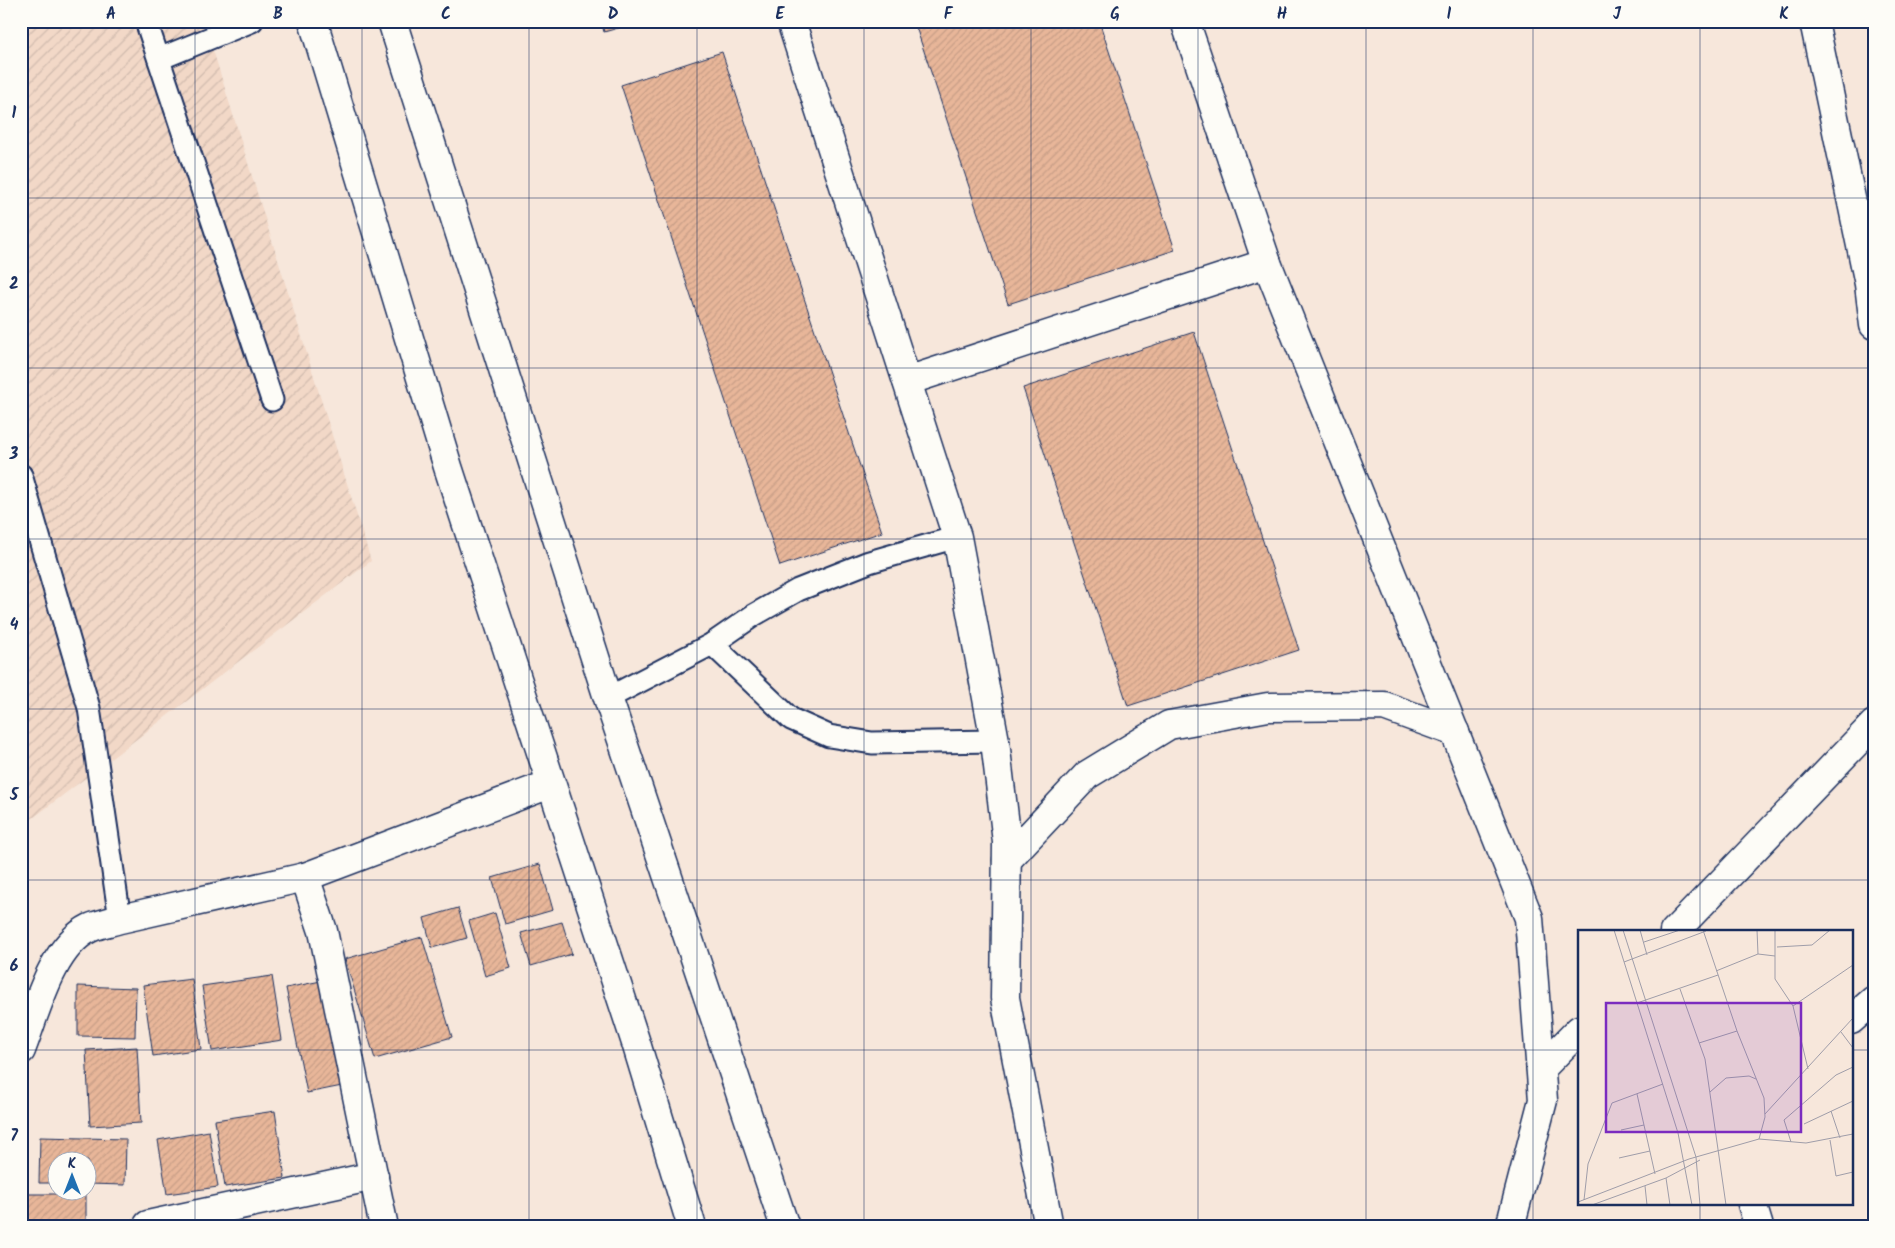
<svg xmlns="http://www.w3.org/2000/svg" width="1895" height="1248" font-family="Kalam,sans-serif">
<defs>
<pattern id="industrial-furrows" width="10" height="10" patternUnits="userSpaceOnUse" patternTransform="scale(1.25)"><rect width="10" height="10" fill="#f2d8c7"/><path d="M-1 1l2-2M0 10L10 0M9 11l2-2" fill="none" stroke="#cfbaad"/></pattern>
<pattern id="building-hatch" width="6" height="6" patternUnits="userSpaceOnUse" patternTransform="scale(1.25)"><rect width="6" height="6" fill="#e8b699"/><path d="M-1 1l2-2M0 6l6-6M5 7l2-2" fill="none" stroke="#c69d86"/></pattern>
</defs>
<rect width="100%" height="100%" fill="#f7e7db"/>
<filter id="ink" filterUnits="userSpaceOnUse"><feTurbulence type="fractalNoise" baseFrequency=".02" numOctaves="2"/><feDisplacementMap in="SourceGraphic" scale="10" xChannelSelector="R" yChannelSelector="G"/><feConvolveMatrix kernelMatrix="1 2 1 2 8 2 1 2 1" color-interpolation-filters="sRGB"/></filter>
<g filter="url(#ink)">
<polygon fill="url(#industrial-furrows)" points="21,21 204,21 371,561 21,827"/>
<g fill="url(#building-hatch)" stroke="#1b2f5e">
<polygon points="601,21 643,21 604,32"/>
<polygon points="914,21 1099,21 1175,250 1008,304"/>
<polygon points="722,52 882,532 780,566 621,85"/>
<polygon points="1194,332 1299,650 1128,706 1023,388"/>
<polygon points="540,864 553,910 505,924 492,878"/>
<polygon points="458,908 467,938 432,948 424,918"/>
<polygon points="495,913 511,968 485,976 469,921"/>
<polygon points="562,922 572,954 531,966 521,933"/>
<polygon points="422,937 452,1037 375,1059 345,959"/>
<polygon points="272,976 282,1040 212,1051 202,986"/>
<polygon points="192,979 201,1049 153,1056 143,985"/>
<polygon points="326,980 347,1085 307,1093 286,988"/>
<polygon points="78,986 136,988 135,1037 78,1036"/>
<polygon points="137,1047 141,1123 90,1126 86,1050"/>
<polygon points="275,1111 285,1178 225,1187 215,1120"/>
<polygon points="209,1131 218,1187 167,1194 158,1140"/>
<polygon points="40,1137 126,1139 125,1185 88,1184 88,1160 58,1160 58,1183 39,1183"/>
<rect x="21" y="1194" width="65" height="33"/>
</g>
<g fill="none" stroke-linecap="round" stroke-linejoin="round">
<g stroke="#1b2f5e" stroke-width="25">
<g id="service">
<polyline points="146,21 272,400"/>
<polyline points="159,59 252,21"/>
<polyline points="21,475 89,708 120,919"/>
<polyline points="712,644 791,719 829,736 872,743 995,741"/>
<polyline points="608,698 712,644 754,615 798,590 869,562 957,537"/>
</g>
</g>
<g stroke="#1b2f5e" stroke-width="31">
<g id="minor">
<polyline points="791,21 957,537 995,741 1007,842 1005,998 1049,1227"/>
<polyline points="1812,21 1815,26 1869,284 1874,325"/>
<polyline points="1267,263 1529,918 1543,1100 1510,1227"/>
<polyline points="907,381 1267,263 1185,21"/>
<polyline points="1007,860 1087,775 1169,725 1268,707 1384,706 1455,732"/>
<polyline points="305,877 323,931 384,1227"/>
<polyline points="1674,932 1874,724"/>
<polyline points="1851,1020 1874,1000"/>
<path d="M 21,1050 C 36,1012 51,947 90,928 C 99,924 110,922 120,919 L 305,877 L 550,784"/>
<polyline points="1541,1069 1579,1030"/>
<polyline points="1752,1204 1759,1227"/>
<polyline points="148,1225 374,1176"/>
</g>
</g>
<g stroke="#1b2f5e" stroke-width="31">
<g id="secondary">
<polyline points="313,21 448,467 636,1043 692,1227"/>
<polyline points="392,21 608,698 785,1227"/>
</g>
</g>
<use href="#service" stroke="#fdfcf7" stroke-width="21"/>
<use href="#minor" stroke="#fdfcf7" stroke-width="28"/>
<use href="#secondary" stroke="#fdfcf7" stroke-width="28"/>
</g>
</g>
<path fill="none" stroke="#1b2f5e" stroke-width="1" stroke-opacity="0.55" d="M 195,21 L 195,1227M 362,21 L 362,1227M 529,21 L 529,1227M 697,21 L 697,1227M 864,21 L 864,1227M 1031,21 L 1031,1227M 1198,21 L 1198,1227M 1366,21 L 1366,1227M 1533,21 L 1533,1227M 1700,21 L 1700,932M 21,198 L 1874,198M 21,368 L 1874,368M 21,539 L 1874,539M 21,709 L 1874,709M 21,880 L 1874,880M 21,1050 L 1579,1050M 1851,1050 L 1874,1050M 1700,1204 L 1700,1227"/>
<g transform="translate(1578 930)">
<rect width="275" height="275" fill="#f7e7db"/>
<path fill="none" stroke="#9f9da9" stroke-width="1" d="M 36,0 L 100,203 L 114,275M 45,0 L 118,227 L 122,275M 62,0 L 69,25M 179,0 L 180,24M 66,12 L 102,0M 199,17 L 234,15 L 252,0M 197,26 L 197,49 L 215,76 L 230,139M 46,32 L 128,1M 138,41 L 180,24 L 197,26 L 197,0M 102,59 L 127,129 L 148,275M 59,73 L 140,45M 215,76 L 275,35M 159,101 L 186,168 L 187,187 L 181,209M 263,102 L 275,118M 121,113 L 159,101 L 125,0M 132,162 L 148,148 L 171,146 L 178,149M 59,164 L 77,244M 253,181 L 262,208M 187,184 L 275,88M 226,194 L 275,171M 43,200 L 66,195M 252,210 L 258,246 L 275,242M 213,212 L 206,190 L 258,145 L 275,137M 41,228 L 72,221M 88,248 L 92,275M 67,256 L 69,275M 6,270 L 10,234 L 34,173 L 85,154M 0,272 L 111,229 L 181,209 L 228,213 L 275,204M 14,275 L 88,248 L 122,230"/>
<path fill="#7b2cbf" fill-opacity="0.15" stroke="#7b2cbf" stroke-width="2.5" d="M 28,73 L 223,73 L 223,202 L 28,202 Z"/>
<rect width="275" height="275" fill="none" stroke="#1b2f5e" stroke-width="2.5"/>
</g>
<rect width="1895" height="1248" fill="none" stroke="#fdfcf7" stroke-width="55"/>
<g transform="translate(72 1176)"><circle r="24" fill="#fdfcf7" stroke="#a3aaba"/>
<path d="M0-4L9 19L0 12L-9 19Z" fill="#1f6fb2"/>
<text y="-8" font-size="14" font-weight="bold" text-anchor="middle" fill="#1b2f5e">K</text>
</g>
<rect x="28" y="28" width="1840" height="1192" fill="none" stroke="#1b2f5e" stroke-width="2"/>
<g font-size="16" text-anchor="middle" font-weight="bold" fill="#1b2f5e">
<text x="111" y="19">A</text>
<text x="278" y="19">B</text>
<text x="446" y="19">C</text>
<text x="613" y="19">D</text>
<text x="780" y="19">E</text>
<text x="948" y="19">F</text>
<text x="1115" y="19">G</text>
<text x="1282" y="19">H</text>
<text x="1449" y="19">I</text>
<text x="1617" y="19">J</text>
<text x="1784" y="19">K</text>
<text x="14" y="118">1</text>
<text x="14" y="289">2</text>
<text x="14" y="459">3</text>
<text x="14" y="630">4</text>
<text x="14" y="800">5</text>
<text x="14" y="971">6</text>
<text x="14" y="1141">7</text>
</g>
</svg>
